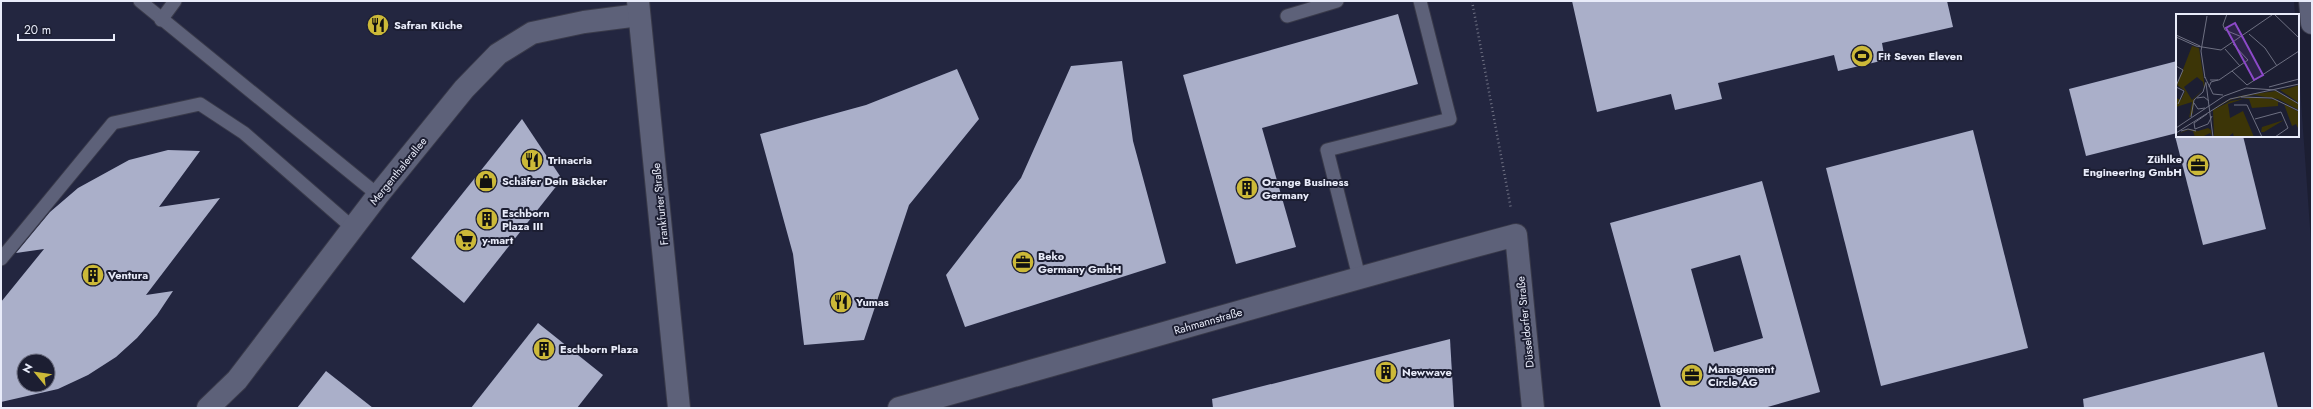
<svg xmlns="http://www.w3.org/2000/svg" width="2313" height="409" font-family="Jost,sans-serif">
<rect width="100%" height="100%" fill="#1c1e32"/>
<path fill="#232640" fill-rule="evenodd" d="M 1,1 L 2294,1 L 2295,15 L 2177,15 L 2177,136 L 2298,136 L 2298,59 L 2312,256 L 2312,408 L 1,408 ZM 24,361 L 48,361 L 48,385 L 24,385 Z"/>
<g fill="#aaafc9" fill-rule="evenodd">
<polygon points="1572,1 1947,1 1953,27 1882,43 1885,60 1838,71 1834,55 1718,83 1722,99 1675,110 1671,94 1597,112"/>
<polygon points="1398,14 1418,84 1262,128 1296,247 1236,264 1183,75"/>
<polygon points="1122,61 1133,141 1166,263 965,327 946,275 1021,178 1071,66"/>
<polygon points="2177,61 2177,133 2086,156 2069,89"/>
<polygon points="957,69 979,119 909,205 864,340 804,345 793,254 760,134 866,105"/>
<polygon points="522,119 562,179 464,303 411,258"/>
<polygon points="1973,130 2028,348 1881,386 1826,168"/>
<polygon points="2175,136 2243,136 2266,229 2203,245"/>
<path d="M 168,150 L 200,151 L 159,207 L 220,198 L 146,295 L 173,291 L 157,315 L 137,338 L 116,357 L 88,375 L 58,389 L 1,402 L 1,302 L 44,249 L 16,253 L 50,212 L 78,188 L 129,160 ZM 24,361 L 48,361 L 48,385 L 24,385 Z"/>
<path d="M 1762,181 L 1820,392 L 1764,408 L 1661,408 L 1610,223 ZM 1740,255 L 1763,338 L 1714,352 L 1691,269 Z"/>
<polygon points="538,323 603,375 577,408 471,408"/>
<polygon points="1450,339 1454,408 1213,408 1212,399"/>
<polygon points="2264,352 2278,408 2084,408 2083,399"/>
<polygon points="326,371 373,408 297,408"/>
</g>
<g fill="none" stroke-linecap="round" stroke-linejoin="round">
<g stroke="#393a4a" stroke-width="15">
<g id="service">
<polyline points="140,1 378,195"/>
<polyline points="1287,16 1337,1"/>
<polyline points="161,20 175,1"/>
<polyline points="1,259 113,123 200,104 244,133 353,228"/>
<polyline points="1359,277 1327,150 1450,119 1420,1"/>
</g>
</g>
<g stroke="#393a4a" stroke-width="24">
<g id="minor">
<polyline points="2310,1 2312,23"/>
<polyline points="208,408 237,380 378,195 464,89 498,54 532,33 584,22 639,15"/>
<path d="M 899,408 C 1105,351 1310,290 1516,235 L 1533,408"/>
</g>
</g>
<g stroke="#393a4a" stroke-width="24">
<polyline id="tertiary" points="638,1 679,408"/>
</g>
<polyline stroke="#6f7183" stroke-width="2.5" stroke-dasharray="1 3" stroke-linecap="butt" points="1472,1 1511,209"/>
<use href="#service" stroke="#5d6179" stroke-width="13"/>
<use href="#minor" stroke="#5d6179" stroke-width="22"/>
<use href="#tertiary" stroke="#5d6179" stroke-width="22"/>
</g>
<defs>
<g id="restaurant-disc" transform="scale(1.15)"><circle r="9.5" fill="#ccb938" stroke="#1c1e32"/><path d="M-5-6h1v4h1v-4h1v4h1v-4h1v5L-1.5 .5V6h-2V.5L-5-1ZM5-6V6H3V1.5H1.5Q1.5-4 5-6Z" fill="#111"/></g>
<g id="stadium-disc" transform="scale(1.15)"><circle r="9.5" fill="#ccb938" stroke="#1c1e32"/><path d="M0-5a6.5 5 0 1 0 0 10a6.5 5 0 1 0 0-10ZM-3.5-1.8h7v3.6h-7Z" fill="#111"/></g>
<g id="office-disc" transform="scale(1.15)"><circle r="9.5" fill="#ccb938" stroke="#1c1e32"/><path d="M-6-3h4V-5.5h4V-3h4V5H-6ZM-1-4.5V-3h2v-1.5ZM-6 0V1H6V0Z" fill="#111"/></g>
<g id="shop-disc" transform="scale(1.15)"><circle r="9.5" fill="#ccb938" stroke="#1c1e32"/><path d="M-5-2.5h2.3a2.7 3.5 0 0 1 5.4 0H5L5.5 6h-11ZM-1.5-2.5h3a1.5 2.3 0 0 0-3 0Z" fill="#111"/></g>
<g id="building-disc" transform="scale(1.15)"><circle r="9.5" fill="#ccb938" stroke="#1c1e32"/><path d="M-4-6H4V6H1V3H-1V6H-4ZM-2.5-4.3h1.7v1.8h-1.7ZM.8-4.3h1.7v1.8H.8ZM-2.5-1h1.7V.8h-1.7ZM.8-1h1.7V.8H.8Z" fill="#111"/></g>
<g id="supermarket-disc" transform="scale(1.15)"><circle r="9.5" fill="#ccb938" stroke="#1c1e32"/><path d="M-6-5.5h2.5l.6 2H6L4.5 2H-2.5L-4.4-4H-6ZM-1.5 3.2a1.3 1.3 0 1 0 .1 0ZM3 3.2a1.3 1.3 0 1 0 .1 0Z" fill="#111"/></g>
</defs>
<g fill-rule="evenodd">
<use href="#restaurant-disc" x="378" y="25"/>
<use href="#stadium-disc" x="1862" y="56"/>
<use href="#restaurant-disc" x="532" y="160"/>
<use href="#office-disc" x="2198" y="165"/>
<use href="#shop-disc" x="486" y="181"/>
<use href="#building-disc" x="1247" y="188"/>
<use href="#building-disc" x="487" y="219"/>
<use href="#supermarket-disc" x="466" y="240"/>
<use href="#office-disc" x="1023" y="262"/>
<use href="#building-disc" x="93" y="275"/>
<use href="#restaurant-disc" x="841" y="302"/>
<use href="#building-disc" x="544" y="349"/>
<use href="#building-disc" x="1386" y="372"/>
<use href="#office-disc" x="1692" y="375"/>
</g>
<g text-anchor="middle" stroke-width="4" stroke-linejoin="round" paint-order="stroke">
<g font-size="11" font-weight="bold" fill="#e9ecfa" stroke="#1c1e32" text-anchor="start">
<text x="394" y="29">Safran Küche</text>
<text x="1878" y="60">Fit Seven Eleven</text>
<text x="2182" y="163" text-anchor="end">Zühlke<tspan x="2182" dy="13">Engineering GmbH</tspan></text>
<text x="548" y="164">Trinacria</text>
<text x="502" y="185">Schäfer Dein Bäcker</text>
<text x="1262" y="186">Orange Business<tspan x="1262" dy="13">Germany</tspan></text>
<text x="502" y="217">Eschborn<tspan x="502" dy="13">Plaza III</tspan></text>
<text x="482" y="244">y-mart</text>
<text x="1038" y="260">Beko<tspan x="1038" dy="13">Germany GmbH</tspan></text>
<text x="108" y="279">Ventura</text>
<text x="856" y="306">Yumas</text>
<text x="560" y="353">Eschborn Plaza</text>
<text x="1708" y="373">Management<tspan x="1708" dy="13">Circle AG</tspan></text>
<text x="1402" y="376">Newwave</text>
</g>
<g font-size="11" fill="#e9ecfa" stroke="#1c1e32">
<text transform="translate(398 171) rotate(-51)" y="4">Mergenthalerallee</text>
<text transform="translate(660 204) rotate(-96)" y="4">Frankfurter Straße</text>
<text transform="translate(1208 321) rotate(-16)" y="4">Rahmannstraße</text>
<text transform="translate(1525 322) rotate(-96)" y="4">Düsseldorfer Straße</text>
</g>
</g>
<g transform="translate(2176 14)">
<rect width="123" height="123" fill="#1c1e32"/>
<path d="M 16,32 L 23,34 L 29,73 L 18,85 L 17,99 L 13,104 L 16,88 L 0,93 L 0,84 L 5,86 L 9,77 L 1,71 ZM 21,63 L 27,68 L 28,74 L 16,86 L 8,73 ZM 123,71 L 123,89 L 104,76 L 114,74 ZM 100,77 L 118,87 L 123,91 L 123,96 L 102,85 L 78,81 L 57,85 L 36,95 L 50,87 L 64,82 ZM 77,83 L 100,86 L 123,98 L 123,116 L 120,110 L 116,112 L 108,90 L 102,88 L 102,92 L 76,94 L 73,85 L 67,85 L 52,90 L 54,104 L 67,97 L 78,123 L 58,123 L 57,119 L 52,123 L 38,123 L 37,96 L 55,87 ZM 108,106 L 88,118 L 85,118 L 86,113 ZM 32,114 L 35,116 L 36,123 L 34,119 L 26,123 L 19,123 L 17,117 L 12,116 L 0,121 L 10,116 L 13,115 L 22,117 Z" fill="#3c3507" fill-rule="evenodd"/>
<path fill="none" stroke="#6e7082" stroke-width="1" d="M 51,0 L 47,11 L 49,16 L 66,23M 98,0 L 123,24M 73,20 L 89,34 L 101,52M 0,21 L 24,32M 0,23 L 20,32 L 45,36 L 96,1M 49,35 L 64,52M 0,52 L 7,56 L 0,72M 56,57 L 71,71 L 123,37M 29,63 L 37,80 L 47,81M 29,64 L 25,37 L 31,2M 34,66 L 43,66 L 72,46 L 57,30M 30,69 L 37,123M 0,73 L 8,77 L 2,90M 33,73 L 35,68 L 42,66M 93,73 L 123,65M 65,83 L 96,84 L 123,97M 21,84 L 28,83 L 33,87M 18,89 L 22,95 L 29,94M 58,91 L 71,91 L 86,123M 31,100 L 18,109 L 19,115 L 32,110 L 36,102M 15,103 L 18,86 L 27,78 L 30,68M 79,105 L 105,98 L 112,114 L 99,123M 0,114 L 48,82 L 70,74 L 99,76 L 123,90M 5,117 L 12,115 L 20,117M 0,119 L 54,85 L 123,70"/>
<path fill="#8c49c8" fill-opacity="0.15" stroke="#8c49c8" stroke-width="2" d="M 59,9 L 87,61 L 78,66 L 50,14 Z"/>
<rect width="123" height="123" fill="none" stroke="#e9ecfa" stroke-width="2"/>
</g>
<rect width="2313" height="409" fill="none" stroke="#e9ecfa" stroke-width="4"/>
<g transform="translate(36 373) rotate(299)"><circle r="19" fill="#1c1e32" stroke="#6e7082"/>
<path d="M0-3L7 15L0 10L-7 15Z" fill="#ccb938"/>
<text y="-6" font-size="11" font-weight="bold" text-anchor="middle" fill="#e9ecfa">N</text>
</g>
<path d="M18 34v6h96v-6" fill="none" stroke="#e9ecfa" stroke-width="2"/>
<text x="24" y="34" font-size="12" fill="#e9ecfa" stroke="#1c1e32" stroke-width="3" paint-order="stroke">20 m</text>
</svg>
